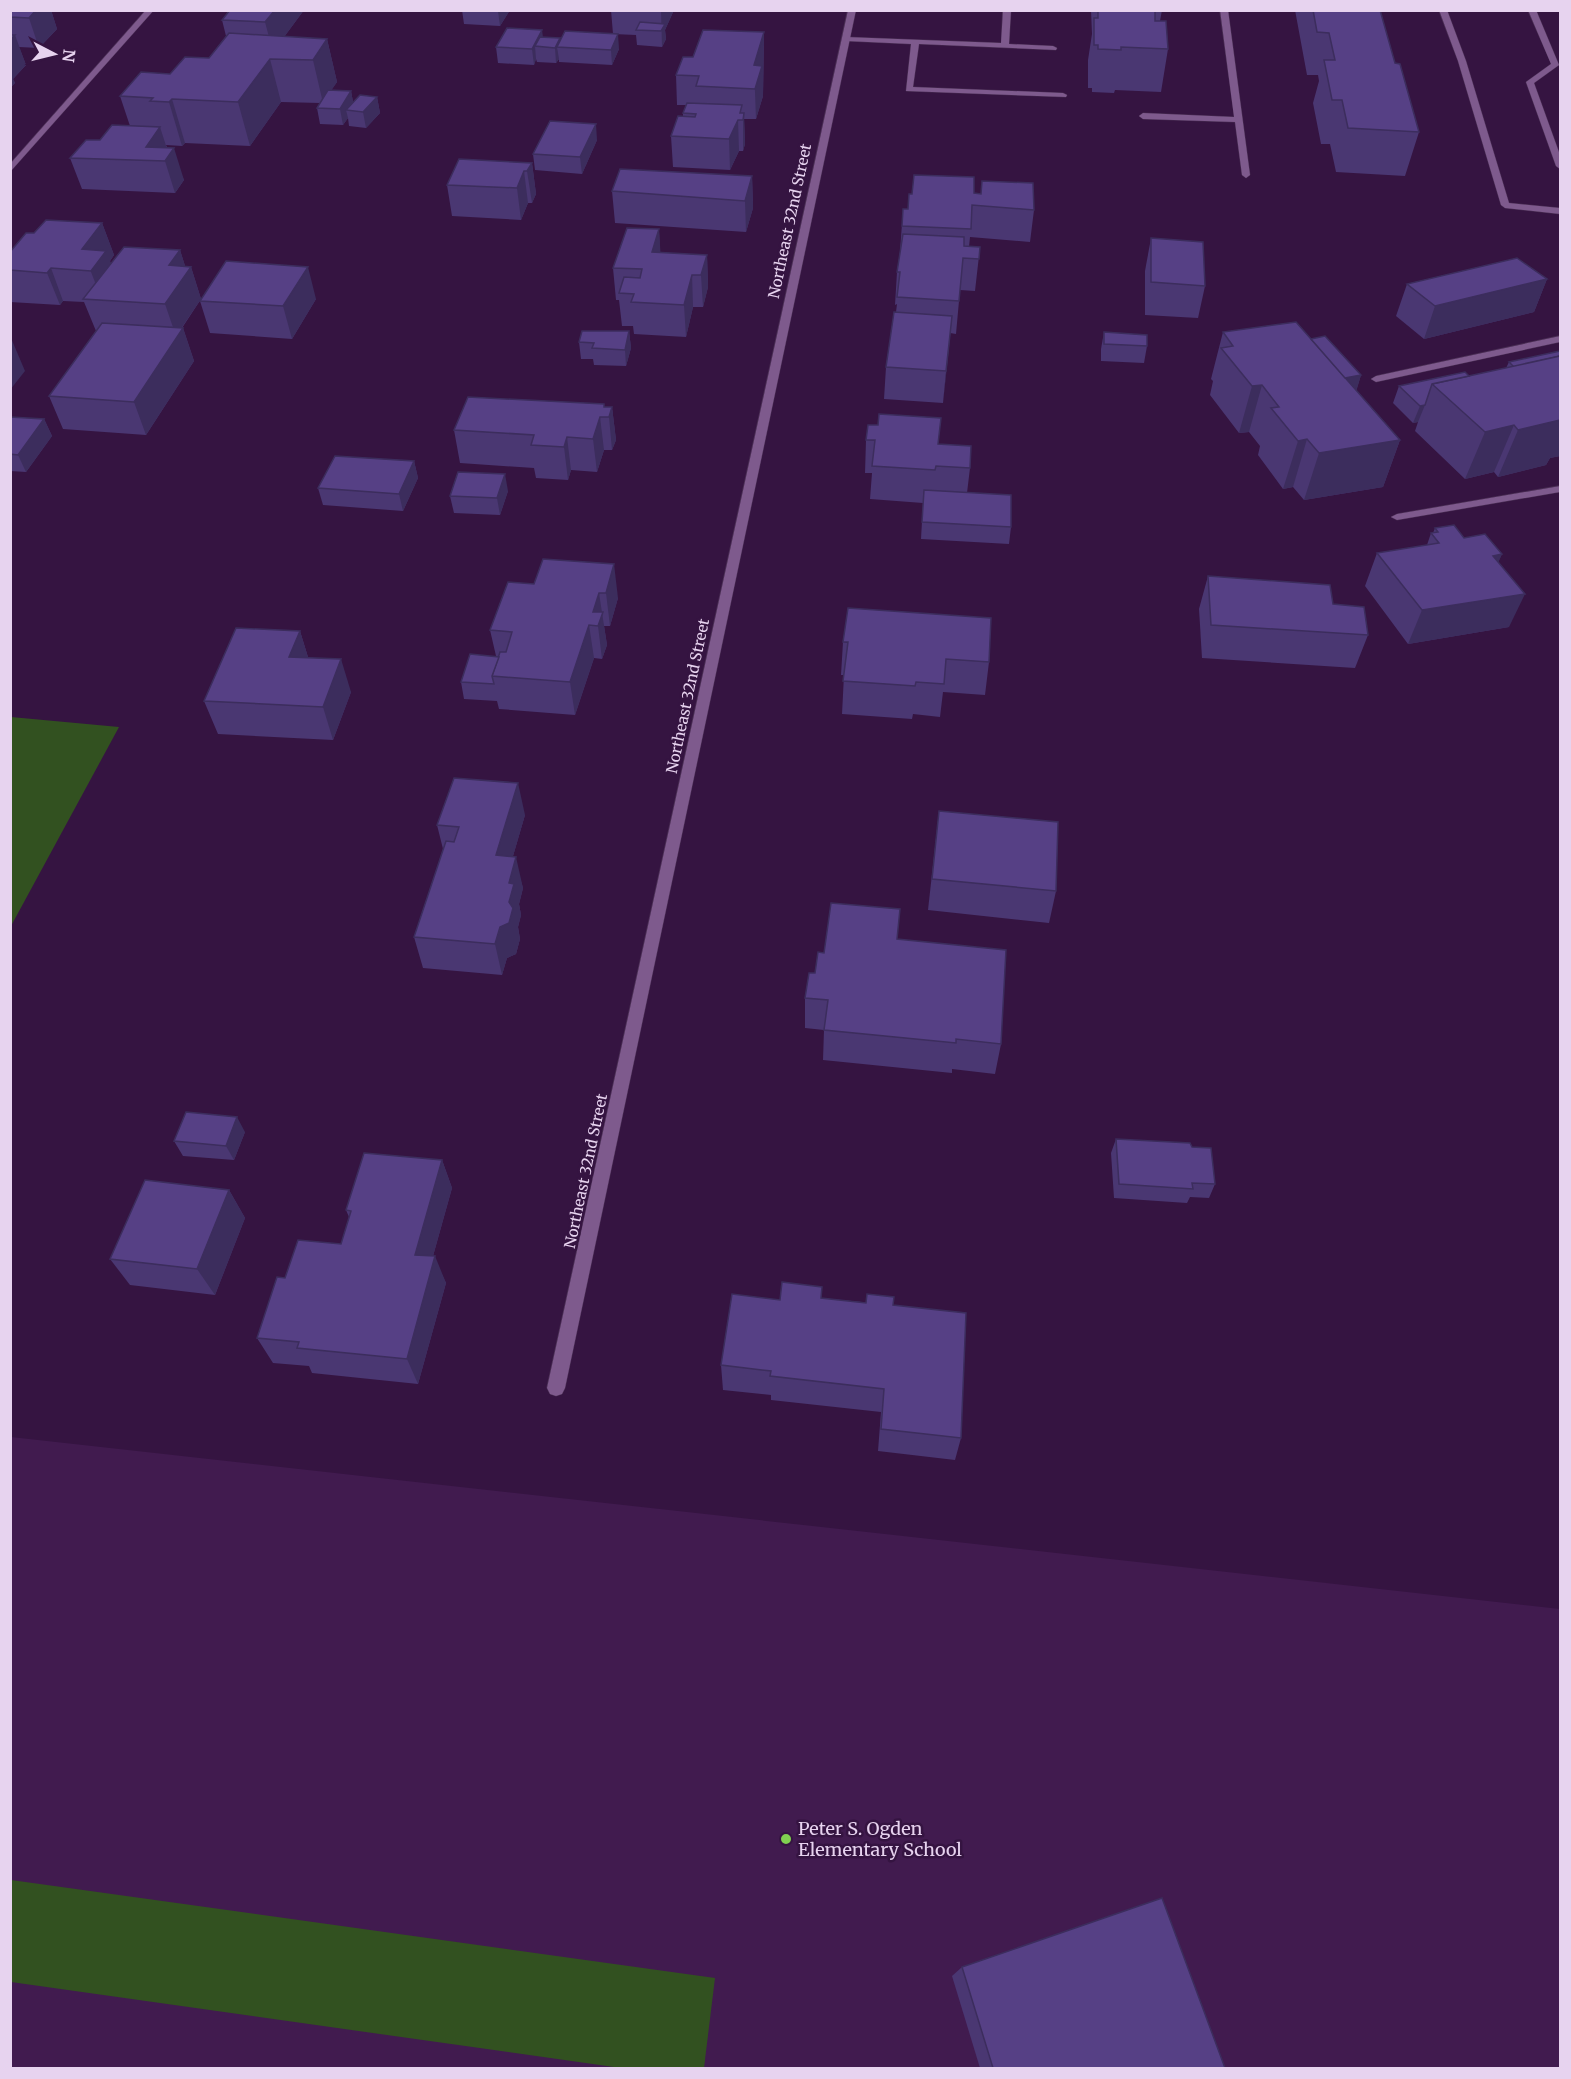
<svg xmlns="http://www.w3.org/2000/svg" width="1571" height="2079" font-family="Merriweather,serif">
<rect width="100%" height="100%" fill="#351441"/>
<polygon fill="#411b4f" points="11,1437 1560,1609 1560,2068 11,2068"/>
<g fill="#325120">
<polygon points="11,717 119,727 11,926 10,717"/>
<polygon points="11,1880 715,1978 704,2068 621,2068 11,1982"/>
</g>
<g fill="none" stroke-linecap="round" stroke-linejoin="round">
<g stroke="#492e53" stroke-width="1">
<g id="lane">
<polygon points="1003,10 1011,10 1009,44 1053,46 1057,48 1056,50 919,44 913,87 1063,93 1067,95 1066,97 906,91 911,44 846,41 842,39 846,37 1001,43"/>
<polygon points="1220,10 1228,10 1250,175 1246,178 1242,175 1235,122 1143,119 1139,116 1143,113 1234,117"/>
<polygon points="1439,10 1447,10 1466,61 1509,203 1560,208 1560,214 1505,208 1501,205 1458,61"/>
<polygon points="1528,10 1536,10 1559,65 1534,83 1560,155 1560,169 1556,166 1526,82 1551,64"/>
<polygon points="1560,336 1560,342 1376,382 1371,379 1376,376"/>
</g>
</g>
<g stroke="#492e53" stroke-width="1">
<g id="street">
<polygon points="146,10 154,10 10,172 10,164"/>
<polygon points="848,10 856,10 565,1388 562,1394 556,1396 550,1394 547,1388"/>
<polygon points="1560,486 1560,492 1397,520 1391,517 1397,514"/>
</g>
</g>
<use href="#lane" fill="#7e5a8d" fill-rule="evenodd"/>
<use href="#street" fill="#7e5a8d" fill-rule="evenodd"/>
</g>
<g fill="#4a3772">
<polygon points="10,10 51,10 57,29 39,48 19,47 26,65 13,79 15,83 10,88"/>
<polygon points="228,10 304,10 284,37 327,39 337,82 331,90 351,91 353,102 377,97 380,113 366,128 349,126 348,118 343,125 320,124 317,108 320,103 281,102 250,146 185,143 182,146 166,145 184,180 175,193 82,189 70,158 100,140 130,126 120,96 209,58 226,36 222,20 228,12"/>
<polygon points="462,10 510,10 500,26 464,24"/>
<polygon points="611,10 674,10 665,30 666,39 662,47 637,45 636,35 613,34"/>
<polygon points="1091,10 1162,10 1160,21 1168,49 1161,92 1115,90 1114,93 1092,92 1092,88 1088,88 1088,60 1092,34"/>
<polygon points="1295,10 1380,10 1395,63 1419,132 1405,176 1336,172 1330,144 1321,144 1313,103 1319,81 1318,75 1307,75"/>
<polygon points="764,32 763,96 756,119 744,119 745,144 743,151 739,151 730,170 673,167 671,136 683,116 683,113 686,105 677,105 676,75 693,57"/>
<polygon points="543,37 560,42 619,49 612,65 559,62 559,59 556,63 537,62 536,59 534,65 498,63 496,47"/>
<polygon points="597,140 582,174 535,170 533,154"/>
<polygon points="532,163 536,194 532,203 528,203 521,220 452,216 447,185"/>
<polygon points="752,176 753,208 746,232 615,223 612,191"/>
<polygon points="982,181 1034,210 1030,242 970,237 969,247 980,247 975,291 960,290 956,334 950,333 943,403 884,399 886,367 896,312 897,304 895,305 897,272 900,252 903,209 908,209 974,193 981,194"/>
<polygon points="102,223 114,255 110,261 111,264 180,250 185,266 191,267 201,299 182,328 183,328 194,361 146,435 63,429 49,396 96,331 84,302 63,301 60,305 10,302 10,252"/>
<polygon points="659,229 660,253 707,255 708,287 703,307 693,307 686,337 634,334 633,326 622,326 619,300 616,300 613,268"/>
<polygon points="1151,238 1205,286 1198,318 1145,315 1145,271"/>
<polygon points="1547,279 1534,312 1424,339 1396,316 1407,284"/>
<polygon points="316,299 292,339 210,333 200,301"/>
<polygon points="629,331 631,348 626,366 594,365 593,359 581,359 579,342"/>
<polygon points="1104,332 1147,346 1144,363 1101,361 1101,349"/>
<polygon points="1223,332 1311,339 1361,375 1356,391 1400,440 1383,487 1304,500 1293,487 1283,489 1258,455 1260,446 1249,432 1239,433 1210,395 1213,381 1211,379"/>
<polygon points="1560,351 1560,456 1550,458 1546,465 1498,477 1494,472 1465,479 1415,431 1418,422 1413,423 1393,403 1399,386 1469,376 1506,368 1509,362"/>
<polygon points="604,407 612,407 616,440 612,450 604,450 597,472 571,470 568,480 536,478 534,468 460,463 454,430"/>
<polygon points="10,417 44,419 52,436 26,472 10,471"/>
<polygon points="866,440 938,444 970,468 967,493 1011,527 1009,544 921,539 923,503 870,499 872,473 865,473"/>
<polygon points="414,461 418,478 403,511 323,505 318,488"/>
<polygon points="508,491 500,515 454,513 450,496"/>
<polygon points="1435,528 1464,538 1502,554 1498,562 1509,627 1408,644 1365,586 1377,553 1427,545 1431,533 1433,533"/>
<polygon points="543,559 618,598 610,626 604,626 607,645 602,659 594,658 575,715 499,709 497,701 464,699 461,682 496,656 490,630 534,584"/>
<polygon points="1208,576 1333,604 1368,635 1355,668 1202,658 1199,609"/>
<polygon points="300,631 308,657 351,692 333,740 218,734 204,701"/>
<polygon points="843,642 989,662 985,695 943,692 940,717 913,714 912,719 842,714 844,675 841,675"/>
<polygon points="939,811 1056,891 1049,923 928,910"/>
<polygon points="525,815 513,856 523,888 519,904 521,915 518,927 520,939 516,954 507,958 502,975 423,968 414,937 443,849 437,825"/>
<polygon points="897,939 1001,1044 995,1074 952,1069 952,1073 823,1060 824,1030 805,1028 805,998 824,953"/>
<polygon points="245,1132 234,1160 183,1156 174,1141"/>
<polygon points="1116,1139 1192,1147 1215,1184 1209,1198 1190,1197 1187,1203 1114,1198 1111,1153"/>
<polygon points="442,1160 452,1188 433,1256 446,1283 418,1384 312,1373 309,1366 273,1363 257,1338 341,1244 349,1217 346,1210"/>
<polygon points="229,1190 245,1218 215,1295 130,1285 110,1259"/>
<polygon points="822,1287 821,1298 893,1305 961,1438 955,1460 878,1451 881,1412 771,1400 771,1395 723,1390 721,1365 780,1300"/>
<polygon points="962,1967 1225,2068 980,2068 952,1976"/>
</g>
<g fill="#3c2d5d">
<polygon points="21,10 51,10 57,29 39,48 29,18"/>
<polygon points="275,10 304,10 273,52 265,22"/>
<polygon points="499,10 510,10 500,26 498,11"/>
<polygon points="661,10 674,10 665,30 666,39 662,47"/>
<polygon points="542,30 544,45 535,46 536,59 534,65 532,49"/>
<polygon points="764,32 763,96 756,119 754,65"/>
<polygon points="618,34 619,49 612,65 611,50"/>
<polygon points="15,35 26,65 13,79 15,83 10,88 10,40"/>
<polygon points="560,38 561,47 557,47 559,59 556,63 555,48"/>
<polygon points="327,39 337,82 323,103 313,60"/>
<polygon points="270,59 281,102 250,146 238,102"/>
<polygon points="351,91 354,107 346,110 348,118 343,125 340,109"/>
<polygon points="377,97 380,113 366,128 363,112"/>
<polygon points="172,99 185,143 182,146 169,102"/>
<polygon points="744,113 745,144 743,151 743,120"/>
<polygon points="738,120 739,151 730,170 729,139"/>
<polygon points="596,124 597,140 582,174 580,157"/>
<polygon points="160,127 169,155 174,148 184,180 175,193 165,161 146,147"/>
<polygon points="532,163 536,194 532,203 527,171"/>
<polygon points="524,171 528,203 521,220 517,188"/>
<polygon points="752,176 753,208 746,232 745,201"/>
<polygon points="102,223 114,255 110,261 118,283 102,300 82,249"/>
<polygon points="659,229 661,261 652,252"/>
<polygon points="180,250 187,272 191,267 201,299 176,336 165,304 169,265"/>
<polygon points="707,255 708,287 703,307 701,275"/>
<polygon points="308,267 316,299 292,339 283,306"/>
<polygon points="51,268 63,301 60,305 47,273"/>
<polygon points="692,275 693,307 686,337 684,305"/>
<polygon points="1547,279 1534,312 1424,339 1435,306"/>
<polygon points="952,316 949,348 943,403 946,371"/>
<polygon points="183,328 194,361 146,435 134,402"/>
<polygon points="629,331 631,348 626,366 625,350"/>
<polygon points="11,338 25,371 10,390 10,339"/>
<polygon points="1361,375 1356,392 1326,381"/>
<polygon points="1262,385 1249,432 1239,433 1252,386"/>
<polygon points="1425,405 1418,422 1413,423 1420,406"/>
<polygon points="612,407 616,440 612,450 609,417"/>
<polygon points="1560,416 1560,456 1550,458 1546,465 1498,477 1518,430"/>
<polygon points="600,417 604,450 597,472 593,439"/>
<polygon points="44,419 52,436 26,472 18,455"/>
<polygon points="1514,425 1494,472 1465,479 1485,432"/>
<polygon points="567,437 571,470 568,480 564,447"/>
<polygon points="1307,439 1293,487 1283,489 1298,441"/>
<polygon points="1400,440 1383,487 1304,500 1319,453"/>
<polygon points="414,461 418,478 403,511 399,494"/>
<polygon points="505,474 508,491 500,515 497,498"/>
<polygon points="1502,554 1487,588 1493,556"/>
<polygon points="614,564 618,598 610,626 606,593"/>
<polygon points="599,593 607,645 602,659 598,626 593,612"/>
<polygon points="1525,594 1509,627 1408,644 1422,610"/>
<polygon points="589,625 594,658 575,715 570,682"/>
<polygon points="300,631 310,664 289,657"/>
<polygon points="341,659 351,692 333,740 323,707"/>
<polygon points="518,783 525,815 504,887 496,855"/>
<polygon points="516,857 523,888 519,904 521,915 518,927 520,939 516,954 507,958 502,975 495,944 509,902 509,883"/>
<polygon points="237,1117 245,1132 234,1160 226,1146"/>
<polygon points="442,1160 452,1188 426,1281 415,1255"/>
<polygon points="229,1190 245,1218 215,1295 197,1269"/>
<polygon points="435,1256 446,1283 418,1384 407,1359"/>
</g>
<g fill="#564085" stroke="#3c2d5d" stroke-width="1.5">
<polygon points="10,10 36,10 29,18 10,17"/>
<polygon points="230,10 275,10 265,22 222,20"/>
<polygon points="1098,10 1155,10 1155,21 1166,21 1168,49 1121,47 1121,50 1098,49 1098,45 1094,45 1094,18 1098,18"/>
<polygon points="1313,10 1380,10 1395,63 1400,64 1419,132 1348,128 1342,100 1332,100 1324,60 1335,60 1329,33 1317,32"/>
<polygon points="640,22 665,24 661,31 636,30"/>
<polygon points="507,28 542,30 532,49 496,47"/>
<polygon points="703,30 764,32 754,65 762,66 755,89 696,86 699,76 676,75 683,57 693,57"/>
<polygon points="565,31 618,34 611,50 557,47"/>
<polygon points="229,33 327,39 313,60 270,59 238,102 172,99 169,102 150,101 153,98 120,96 141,72 170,74 185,57 209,58"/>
<polygon points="10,35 15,35 10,40"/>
<polygon points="540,37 560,38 555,48 535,46"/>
<polygon points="328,90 351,91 340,109 317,108"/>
<polygon points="360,95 377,97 363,112 346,110"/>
<polygon points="687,103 742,105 740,113 744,113 743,120 738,120 729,139 671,136 678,116 695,117 696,114 683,113"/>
<polygon points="550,121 596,124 580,157 533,154"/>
<polygon points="112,125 160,127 146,147 174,148 165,161 70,158 86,140 100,140"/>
<polygon points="459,159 532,163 527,171 524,171 517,188 447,185"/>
<polygon points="620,169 752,176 745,201 612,191"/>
<polygon points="914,175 974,177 974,193 981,194 982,181 1033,183 1034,210 972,205 971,229 902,226 903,209 908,209 909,194 912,194"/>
<polygon points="46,220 102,223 82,249 106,251 91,271 51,268 47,273 10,270 10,252 26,233 34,233"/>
<polygon points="627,228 659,229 652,252 707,255 701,275 692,275 684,305 631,302 634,294 619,293 624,277 640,278 642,269 613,268"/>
<polygon points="903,234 964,237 964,246 980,247 979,259 963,258 959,301 897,297 900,272 897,272"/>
<polygon points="1151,238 1203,242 1205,286 1151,282"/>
<polygon points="124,247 180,250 169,265 191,267 165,304 83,299"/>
<polygon points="1517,258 1547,279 1435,306 1407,284"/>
<polygon points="226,261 308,267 283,306 200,301"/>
<polygon points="894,312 952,316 946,371 886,367"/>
<polygon points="1296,322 1400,440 1319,453 1307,439 1298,441 1271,408 1279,407 1262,385 1252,386 1221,348 1233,346 1223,332"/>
<polygon points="102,323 183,328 134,402 49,396"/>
<polygon points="582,331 629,331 625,350 592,348 594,343 579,342"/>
<polygon points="1104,332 1147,335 1147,346 1104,344"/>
<polygon points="1325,336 1361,375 1345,378 1311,339"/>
<polygon points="1560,351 1560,356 1514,367 1509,362"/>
<polygon points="1560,356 1560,420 1518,430 1514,425 1485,432 1432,384"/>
<polygon points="1465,372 1469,376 1432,384 1425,405 1420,406 1399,386"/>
<polygon points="468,397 604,404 604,407 612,407 609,417 600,417 593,439 567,437 564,447 531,445 534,435 454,430"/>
<polygon points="879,414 941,418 938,444 971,446 970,468 936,466 935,470 872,466 875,440 866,440 868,425 878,425"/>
<polygon points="10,417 44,419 18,455 10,454"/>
<polygon points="335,456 414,461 399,494 318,488"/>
<polygon points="458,472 505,474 497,498 450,496"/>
<polygon points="924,490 1011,495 1011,527 922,522"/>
<polygon points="1454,525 1464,538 1485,534 1502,554 1493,556 1525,594 1422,610 1377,553 1439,543 1431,533 1438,532 1435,528"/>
<polygon points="543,559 614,564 606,593 599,593 593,612 603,612 598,626 589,625 570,682 492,676 500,652 506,652 512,632 490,630 508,582 534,584"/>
<polygon points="1208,576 1330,585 1333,604 1364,607 1368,635 1211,625"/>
<polygon points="848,608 991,618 989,662 946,659 944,684 916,682 915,686 843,681 848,642 843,642"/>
<polygon points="236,628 300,631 289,657 341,659 323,707 204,701"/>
<polygon points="470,654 499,657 492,676 494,684 461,682"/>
<polygon points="454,778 518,783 496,855 516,857 509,883 514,884 509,902 513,908 509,923 500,927 495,944 414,937 446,841 454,842 459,827 437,825"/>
<polygon points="939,811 1058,822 1056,891 932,879"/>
<polygon points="831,903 900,909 897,939 1006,950 1001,1044 956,1039 956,1043 824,1030 828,1000 805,998 809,973 815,973 818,952 824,953"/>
<polygon points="186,1112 237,1117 226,1146 174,1141"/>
<polygon points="1116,1139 1190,1143 1192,1147 1211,1148 1215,1184 1192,1183 1193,1189 1119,1184"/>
<polygon points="364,1153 442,1160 415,1255 435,1256 407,1359 297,1348 299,1342 257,1338 277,1277 285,1278 298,1240 341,1244 351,1211 346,1210"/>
<polygon points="145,1180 229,1190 197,1269 110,1259"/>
<polygon points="782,1282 822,1287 821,1298 866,1303 867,1294 894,1297 893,1305 966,1313 961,1438 881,1429 884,1389 770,1376 771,1371 721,1365 732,1294 780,1300"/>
<polygon points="1162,1898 1225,2068 993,2068 962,1967"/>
</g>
<circle fill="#80d051" stroke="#351441" stroke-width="2" cx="786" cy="1839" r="6"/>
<g text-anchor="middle" stroke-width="5" stroke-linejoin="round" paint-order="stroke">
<g font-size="15" fill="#e7d3ef" stroke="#351441">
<text transform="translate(790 221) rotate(-78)" y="5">Northeast 32nd Street</text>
<text transform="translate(688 696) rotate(-78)" y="5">Northeast 32nd Street</text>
<text transform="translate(586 1171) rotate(-78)" y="5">Northeast 32nd Street</text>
</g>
<g font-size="18" fill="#e7d3ef" stroke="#351441" text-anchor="start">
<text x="798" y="1835">Peter S. Ogden<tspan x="798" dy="21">Elementary School</tspan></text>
</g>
</g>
<rect width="1571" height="2079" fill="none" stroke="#e7d3ef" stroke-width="24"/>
<g transform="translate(54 54) rotate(97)" stroke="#351441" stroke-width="4.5" paint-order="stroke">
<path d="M0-4.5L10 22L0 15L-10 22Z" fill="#e7d3ef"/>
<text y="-9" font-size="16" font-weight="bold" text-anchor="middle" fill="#e7d3ef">N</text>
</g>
</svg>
